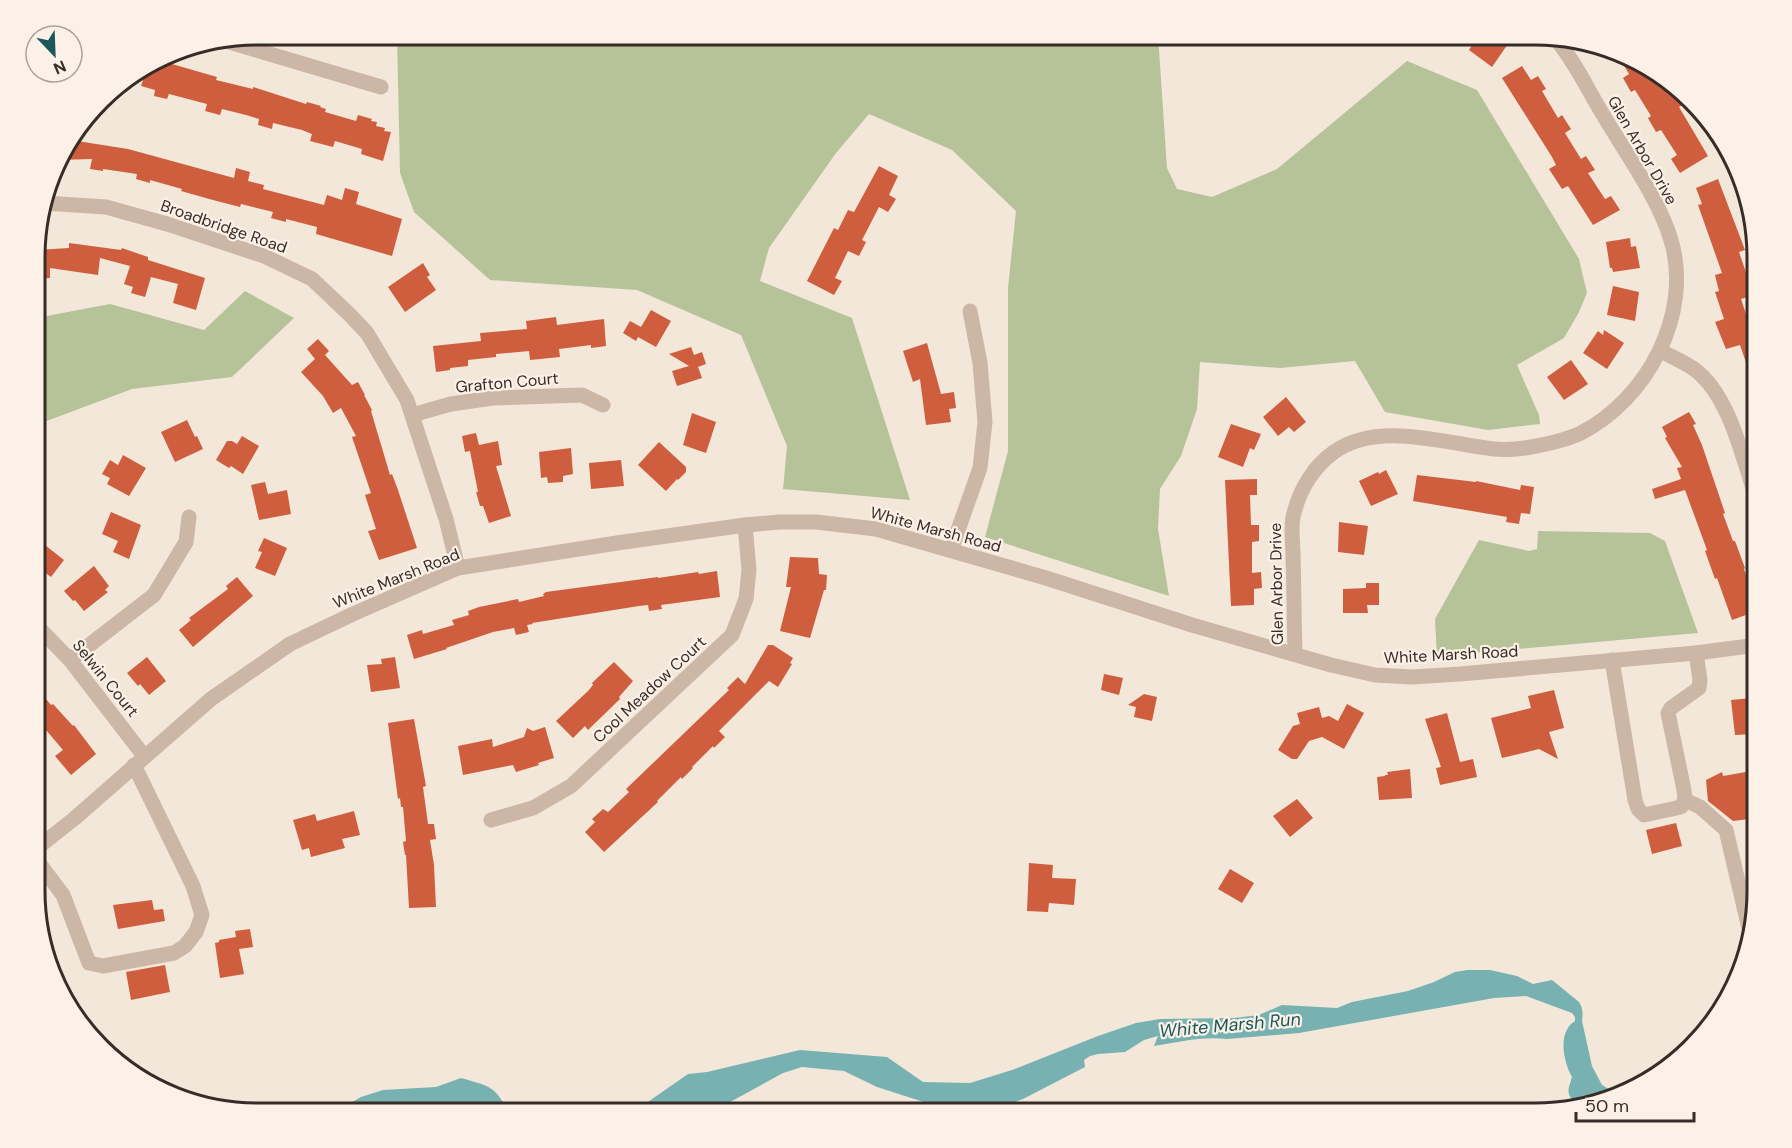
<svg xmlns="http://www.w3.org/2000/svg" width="1792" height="1148" font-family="'DM Sans',sans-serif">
<rect width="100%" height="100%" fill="#f3e7da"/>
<g fill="#b6c399">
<polygon points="397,35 1158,35 1167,168 1177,189 1212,197 1277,169 1407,61 1477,90 1579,259 1587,293 1578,314 1564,338 1517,365 1539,415 1540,424 1488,430 1385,412 1355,361 1280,368 1200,362 1197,409 1181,456 1160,489 1158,529 1169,596 985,537 1008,451 1008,288 1016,211 952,150 869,114 836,153 769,248 760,281 852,318 910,500 783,489 787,446 741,335 637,290 490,280 414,212 400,173"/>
<polygon points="245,291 294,318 232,377 132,389 36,425 36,318 110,304 204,330"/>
<polygon points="1538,531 1650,533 1665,541 1698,633 1451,655 1437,658 1435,619 1479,540 1529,551 1537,549"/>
</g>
<g fill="#77b1b2">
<path d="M 1467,970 L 1490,970 L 1517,976 L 1533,984 L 1552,980 L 1579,1002 C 1583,1008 1583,1014 1582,1021 L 1592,1066 L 1602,1085 L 1615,1093 L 1577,1105 C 1565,1093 1568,1091 1572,1077 C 1565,1065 1559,1041 1568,1028 C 1569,1025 1572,1023 1575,1021 L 1575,1017 L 1572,1013 L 1526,996 L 1494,998 L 1299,1033 L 1227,1039 C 1203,1036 1178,1042 1154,1046 L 1158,1036 L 1144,1040 L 1125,1052 L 1098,1054 L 1090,1056 L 1084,1060 L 1085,1067 L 1023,1099 L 1001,1107 L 981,1109 L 958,1110 L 933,1105 L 877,1087 L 844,1071 L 802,1067 L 783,1073 L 732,1101 L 704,1113 L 632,1113 L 688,1074 L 707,1072 L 800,1050 L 887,1057 L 923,1082 L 970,1083 L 1012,1070 L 1098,1036 L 1136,1023 L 1160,1019 L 1234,1018 L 1259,1015 L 1282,1005 L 1337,1008 L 1352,1002 L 1408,991 L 1434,982 L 1455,972 Z"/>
<path d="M 461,1078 C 492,1087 493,1085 510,1113 L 407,1113 L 388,1107 L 376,1108 L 361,1113 L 333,1113 L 361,1097 L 383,1090 L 436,1087 Z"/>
</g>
<g fill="#ce5e3d">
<polygon points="1479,34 1501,34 1510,41 1492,67 1469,50"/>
<polygon points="1615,50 1654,69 1666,91 1669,90 1672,95 1678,92 1685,103 1679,107 1708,156 1680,173 1671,159 1677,155 1661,130 1656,132 1648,118 1651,116 1635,90 1631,92 1623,78 1629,74"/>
<polygon points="158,60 217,77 216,80 253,89 253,87 306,104 307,102 321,106 320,107 326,109 325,112 356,121 358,115 372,119 371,121 377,122 376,126 385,128 384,131 391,132 383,161 361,154 362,149 335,141 333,147 310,141 312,134 302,130 273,123 272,129 258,125 259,119 246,115 222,109 220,115 205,111 207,104 169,94 167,99 154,96 155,90 141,86 147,67"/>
<polygon points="1522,66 1531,80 1538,76 1546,89 1542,91 1558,118 1562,115 1571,129 1565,133 1581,159 1586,156 1595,170 1588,173 1605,199 1611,196 1620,210 1593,225 1568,186 1562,189 1549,169 1556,165 1552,157 1502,78"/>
<polygon points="71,140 128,149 234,178 236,168 250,172 248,181 264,185 263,189 324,205 327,195 342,200 345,188 359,192 356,204 402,219 392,256 316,234 317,227 286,219 286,222 271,218 273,212 241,204 240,207 213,200 181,191 182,189 150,180 150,183 136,179 137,174 103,169 103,171 90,169 92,159 57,160"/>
<polygon points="879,166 898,176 889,195 896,199 888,212 879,207 862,240 866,242 859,256 848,251 835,278 842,281 834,295 807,281 834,228 838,230 848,210 854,212"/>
<polygon points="1718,179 1745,250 1739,252 1750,284 1747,285 1751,296 1741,299 1750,326 1757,323 1757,389 1755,389 1740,345 1726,349 1715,322 1724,319 1715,292 1719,291 1715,275 1722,273 1698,205 1702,204 1696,188"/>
<polygon points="1630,238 1631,247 1636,246 1640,268 1613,272 1612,268 1610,268 1606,242"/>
<polygon points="69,243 121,250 122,248 148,257 148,260 205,278 196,310 173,303 178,284 151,277 145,297 131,293 133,287 124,284 130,266 100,258 98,275 50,268 50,278 36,279 36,250 69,248"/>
<polygon points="423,263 430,275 427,277 436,290 405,312 388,287"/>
<polygon points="1613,286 1639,292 1635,321 1607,315"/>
<polygon points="651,310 671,321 656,347 638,337 636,341 623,333 630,321 641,327"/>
<polygon points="556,317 557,325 604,319 606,346 591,348 591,345 559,349 560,357 530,360 529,351 496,354 496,357 468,360 468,366 450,368 450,370 436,372 433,346 481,341 480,333 527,329 526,321"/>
<polygon points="1604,330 1624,343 1607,369 1583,353 1598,331 1603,335"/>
<polygon points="318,339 329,351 325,355 352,385 358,382 365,395 364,395 372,410 371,411 390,475 392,474 398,490 417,548 379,560 368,531 376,529 365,495 371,493 352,437 356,436 341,408 333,413 323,396 301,372 315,359 307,349"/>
<polygon points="927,343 941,394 954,392 956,408 949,409 951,422 926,425 920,379 913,382 903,351"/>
<polygon points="691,347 694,355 702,352 706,364 698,367 702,378 677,386 672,371 689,366 669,354"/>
<polygon points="1571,360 1588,384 1564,400 1547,377"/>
<polygon points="1286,397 1306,422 1294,432 1289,427 1278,436 1263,417"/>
<polygon points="1689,412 1696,424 1693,425 1702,445 1725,513 1723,514 1733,541 1735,541 1745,568 1744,569 1757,611 1732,620 1717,578 1715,579 1705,551 1707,550 1685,490 1655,499 1652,489 1681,479 1677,468 1682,467 1665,438 1667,437 1662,427"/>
<polygon points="692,413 716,422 706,453 683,445"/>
<polygon points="187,420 195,437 197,436 203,449 175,462 161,432"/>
<polygon points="1231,424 1261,434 1254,450 1250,448 1243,467 1218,457"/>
<polygon points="476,433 479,445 498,441 502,465 496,466 511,516 489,523 483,506 480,506 476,492 478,492 470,451 465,452 462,436"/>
<polygon points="242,436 259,446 243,474 231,466 229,468 216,460 227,441 232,441 237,444"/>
<polygon points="659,442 686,467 686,472 678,480 677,479 666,491 638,465"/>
<polygon points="571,448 573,474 563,476 563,482 548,483 547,477 541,478 539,452"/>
<polygon points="123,455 146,468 129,496 107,484 110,478 102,474 110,460 118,465"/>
<polygon points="621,460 624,486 591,489 589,463"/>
<polygon points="1386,470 1398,494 1371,506 1359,481 1378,472 1379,474"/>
<polygon points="1417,475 1476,482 1476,481 1520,490 1521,485 1534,487 1530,514 1521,513 1519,524 1506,522 1507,517 1413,501"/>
<polygon points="1257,479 1257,495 1250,495 1251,525 1259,525 1259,541 1252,542 1252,573 1261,572 1262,588 1254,589 1254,605 1231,606 1225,480"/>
<polygon points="265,482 268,494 287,490 291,514 259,520 251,485"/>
<polygon points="111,512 141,525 129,559 113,552 118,541 102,534"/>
<polygon points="1339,522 1368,526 1364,555 1338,552"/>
<polygon points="36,538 64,560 51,577 36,566"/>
<polygon points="264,538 287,548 275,576 255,568 262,552 258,551"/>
<polygon points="790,557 818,558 819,574 827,575 826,590 824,590 810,638 780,631 791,587 786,587"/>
<polygon points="94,566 109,586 105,590 108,592 84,611 75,600 73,601 64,591"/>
<polygon points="717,571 720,597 661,605 662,609 649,611 648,605 639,606 532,623 533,624 527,625 529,632 516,635 514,628 493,632 446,648 447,649 414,659 407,635 422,630 423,634 454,625 452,620 469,615 468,611 479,607 518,599 519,602 544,596 543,594 546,592 658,577 658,578 698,572 699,574"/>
<polygon points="237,577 253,596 193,647 179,630 191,620 189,618 228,589 226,586"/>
<polygon points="1366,583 1379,583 1379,605 1367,605 1368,613 1343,613 1343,589 1366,588"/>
<polygon points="768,645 773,645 793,658 790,663 792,664 778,687 769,681 719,731 725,737 714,748 713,746 692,767 693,768 682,779 681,777 657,801 658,802 604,852 585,832 595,822 592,819 603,809 608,812 629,792 626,789 729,690 727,688 738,677 745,684"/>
<polygon points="147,657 166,681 149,695 140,684 138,686 127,673"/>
<polygon points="395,657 400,688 371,692 367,665 382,664 381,659"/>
<polygon points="614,662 633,681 619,697 620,699 588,730 585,726 573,738 556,721 588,691 593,685 592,683"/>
<polygon points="1104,674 1123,678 1119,695 1101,690"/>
<polygon points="36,687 51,705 53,704 73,726 74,725 96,754 71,775 55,756 63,750 46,730 36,739"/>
<polygon points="1554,690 1564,728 1549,732 1558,759 1539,749 1502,758 1491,718 1531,708 1528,696"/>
<polygon points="1144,694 1157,697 1152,721 1134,717 1136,707 1128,705"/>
<polygon points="1751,698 1751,704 1757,703 1757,723 1755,723 1755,734 1735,735 1731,700"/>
<polygon points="1347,704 1364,713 1344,749 1322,737 1309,741 1297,759 1292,759 1278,750 1293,726 1300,724 1297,713 1319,707 1322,718 1329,716 1338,721"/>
<polygon points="1447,713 1460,762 1473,759 1477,777 1440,785 1436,768 1441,767 1425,719"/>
<polygon points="414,719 426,786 423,787 428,824 434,824 436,839 430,840 434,865 436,907 409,908 406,855 405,855 403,842 406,841 403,807 401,807 400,798 398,799 388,723"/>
<polygon points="545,727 554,758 538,763 539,765 516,772 513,765 463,775 458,746 492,739 493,747 524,737 527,728 533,731"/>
<polygon points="1410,769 1412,798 1379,800 1377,777 1385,776 1385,775 1388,775 1387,772"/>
<polygon points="1757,770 1757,818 1733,821 1708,801 1706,780 1722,772 1723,776"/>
<polygon points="1297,799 1313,818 1290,837 1273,816"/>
<polygon points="354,811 360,835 342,839 345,848 311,857 309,848 302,850 293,820 315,814 317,821"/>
<polygon points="1676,823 1682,846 1652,854 1646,830"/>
<polygon points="1029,863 1053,865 1052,878 1076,879 1074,905 1049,903 1048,912 1027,911"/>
<polygon points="1230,869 1254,883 1242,903 1218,889"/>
<polygon points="152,900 154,910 163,909 165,921 118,929 113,905"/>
<polygon points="250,929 253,947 239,949 244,974 220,978 215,943 219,942 219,940 236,937 235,931"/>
<polygon points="165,965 170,992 131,1000 126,972"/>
</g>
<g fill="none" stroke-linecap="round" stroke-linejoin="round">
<g stroke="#ccb6a5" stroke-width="15">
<polyline points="226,41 381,87"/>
<polyline points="44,203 106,207 167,224 264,256 312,279 350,315 367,333 407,400 446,519 458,568"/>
<path d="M 1661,351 C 1672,357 1684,362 1694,369 C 1730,395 1743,460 1757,501"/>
<polyline points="412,415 451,404 493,398 582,395 603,405"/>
<polyline points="951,550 980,468 985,422 980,363 970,311"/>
<polyline points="36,625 70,660 144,756"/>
<path d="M 1295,653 C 1294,620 1294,587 1293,555 C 1293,542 1290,525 1294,513 C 1300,489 1314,466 1334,452 C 1378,420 1446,444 1494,449 C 1506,450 1520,449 1531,447 C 1548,444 1566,440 1581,433 C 1647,399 1693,314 1671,240 C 1658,197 1625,152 1602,113 C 1587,88 1574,60 1555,38"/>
<polyline points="70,660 154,595 186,542 189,517"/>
<polyline points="1612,660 1635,800 1638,809 1644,815 1681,807 1685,800 1684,790 1668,713 1671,708 1699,688 1700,680 1696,653"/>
<polyline points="1685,800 1700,807 1726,830 1751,937"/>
<polyline points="491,820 533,808 571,786 732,635 746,599 749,570 745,525"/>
<polyline points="36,849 75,818 211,699 290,644 353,614 458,568 617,543 745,525 780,522 816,522 876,529 1046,578 1192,625 1331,665 1375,675 1412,677 1460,674 1696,653 1757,645"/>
<polyline points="36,859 63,895 89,963 103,966 174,953 185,946 196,932 202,915 193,886 134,765"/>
</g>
</g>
<g text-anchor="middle" stroke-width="4.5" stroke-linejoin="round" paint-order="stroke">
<g font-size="16" fill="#372c27" stroke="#fbf1e6">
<text transform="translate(1643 150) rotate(60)" y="6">Glen Arbor Drive</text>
<text transform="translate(224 226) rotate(19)" y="6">Broadbridge Road</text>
<text transform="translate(507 382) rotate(-5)" y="6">Grafton Court</text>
<text transform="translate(936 529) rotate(15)" y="6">White Marsh Road</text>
<text transform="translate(396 578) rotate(-22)" y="6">White Marsh Road</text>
<text transform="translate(1276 584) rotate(-91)" y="6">Glen Arbor Drive</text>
<text transform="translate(1451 654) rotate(-3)" y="6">White Marsh Road</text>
<text transform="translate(106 678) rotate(51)" y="6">Selwin Court</text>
<text transform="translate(649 689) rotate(-43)" y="6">Cool Meadow Court</text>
</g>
<g font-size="18" font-style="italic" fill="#1a585b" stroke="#fbf1e6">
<text transform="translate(1230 1025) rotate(-5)" y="6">White Marsh Run</text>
</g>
</g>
<path d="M0 0H1792V1148H0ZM257 45H1535A212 212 0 0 1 1747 257V891A212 212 0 0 1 1535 1103H257A212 212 0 0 1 45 891V257A212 212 0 0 1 257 45Z" fill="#fbf1e6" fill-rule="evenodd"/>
<path fill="none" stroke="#372c27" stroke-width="3" d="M257 45H1535A212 212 0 0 1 1747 257V891A212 212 0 0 1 1535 1103H257A212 212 0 0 1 45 891V257A212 212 0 0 1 257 45Z"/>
<g transform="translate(54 54) rotate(157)"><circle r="28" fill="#fbf1e6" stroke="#ada29a" stroke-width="1.5"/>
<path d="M0-4.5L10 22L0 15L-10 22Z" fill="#1a585b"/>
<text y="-9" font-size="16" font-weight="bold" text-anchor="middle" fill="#372c27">N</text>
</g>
<path d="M1576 1112v9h118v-9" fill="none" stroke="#372c27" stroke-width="3"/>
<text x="1585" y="1112" font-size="18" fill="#372c27" stroke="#fbf1e6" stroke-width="4.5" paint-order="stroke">50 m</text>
</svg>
